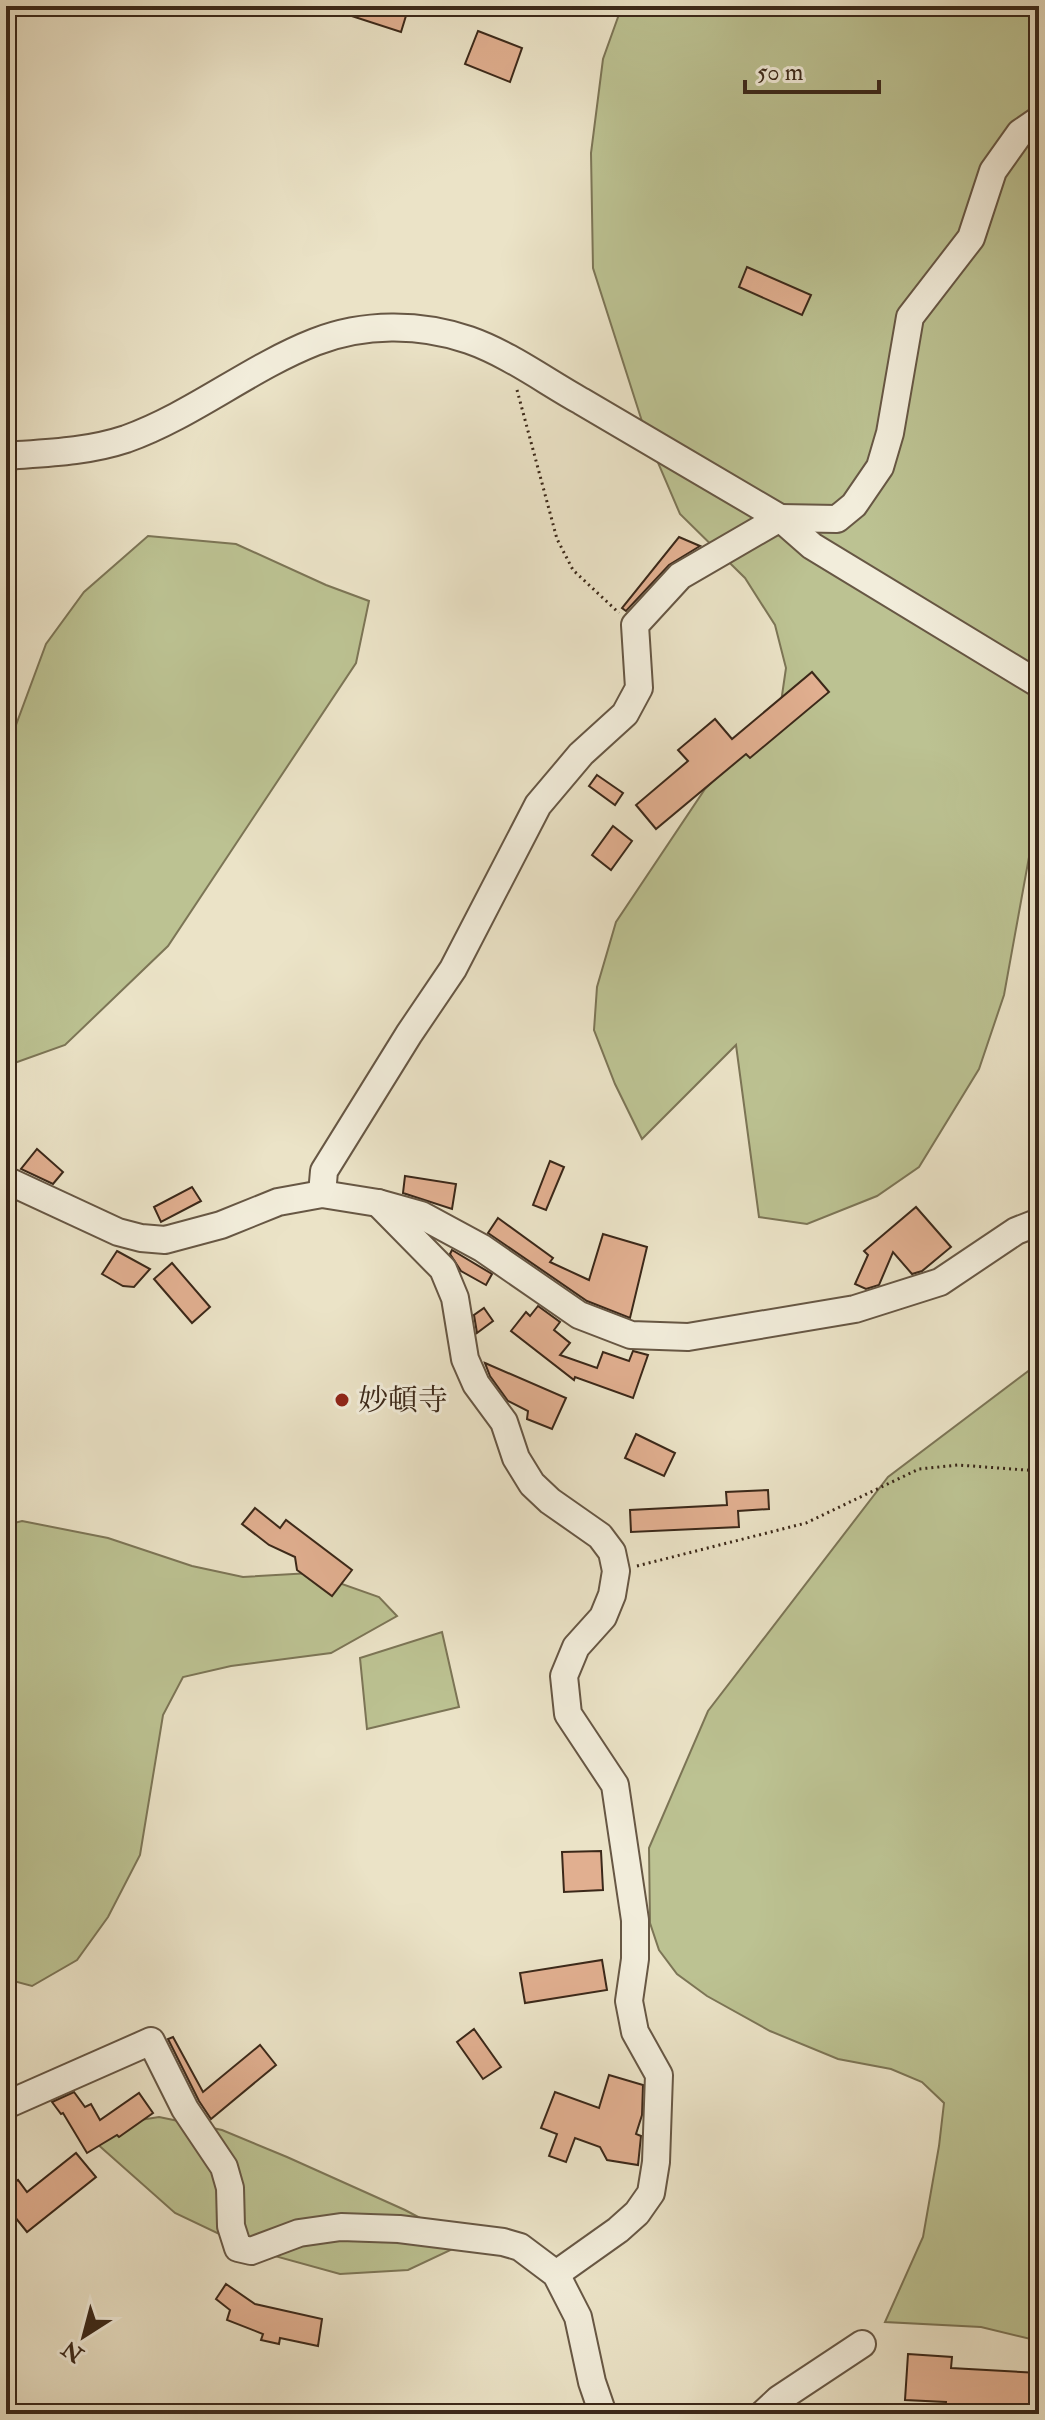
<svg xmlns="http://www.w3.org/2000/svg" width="1045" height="2420" font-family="'IM FELL Double Pica','Noto Serif JP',serif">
<rect width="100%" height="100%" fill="#ebe3c7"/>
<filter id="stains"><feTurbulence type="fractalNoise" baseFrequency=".0025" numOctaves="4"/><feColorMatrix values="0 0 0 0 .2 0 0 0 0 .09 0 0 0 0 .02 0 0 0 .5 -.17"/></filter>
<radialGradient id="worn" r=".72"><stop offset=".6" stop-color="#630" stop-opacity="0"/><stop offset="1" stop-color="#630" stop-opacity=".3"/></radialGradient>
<g fill="#bcc292" stroke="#7c7556" stroke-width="2">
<polygon points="622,6 1039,6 1039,832 1031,846 1004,995 979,1069 919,1167 877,1196 807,1224 759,1217 736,1045 642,1139 615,1084 594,1030 597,987 616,922 705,789 779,716 786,668 775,625 745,578 680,514 647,437 593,268 591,153 603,59"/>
<polygon points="148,536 236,544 326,585 369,601 356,663 168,946 65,1045 6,1066 6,752 46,644 84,592"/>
<polygon points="1039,1363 1039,2341 981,2327 885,2322 923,2237 939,2146 944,2103 922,2082 891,2069 838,2059 770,2031 707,1996 677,1974 659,1950 650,1923 649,1848 708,1711 888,1477"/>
<polygon points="22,1521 108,1538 192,1566 243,1577 311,1573 379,1597 397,1616 331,1653 231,1666 183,1677 163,1715 140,1855 108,1917 77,1960 32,1986 6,1979 6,1525"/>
<polygon points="442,1632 459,1707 367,1729 360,1658"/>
<polygon points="159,2117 222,2130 287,2157 405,2210 443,2230 457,2247 408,2270 340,2274 253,2250 175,2213 95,2142 115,2124"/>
</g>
<g fill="#e1af90" stroke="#3b2819" stroke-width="2">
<polygon points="330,6 409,6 401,32 330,9"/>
<polygon points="478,31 522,48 510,82 465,64"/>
<polygon points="747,267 811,295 802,315 739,287"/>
<polygon points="679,537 700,546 669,565 626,611 622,608"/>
<polygon points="812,672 829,692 750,758 746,754 656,829 636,805 688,761 678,750 715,719 732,739"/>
<polygon points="597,775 623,793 615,805 589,786"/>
<polygon points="613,826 632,841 611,870 592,855"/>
<polygon points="37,1149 63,1172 53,1184 21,1169"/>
<polygon points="550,1161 564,1167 546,1210 533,1205"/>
<polygon points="405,1176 456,1184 452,1209 403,1193"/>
<polygon points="192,1187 201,1201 161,1222 154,1207"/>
<polygon points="916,1207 951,1247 922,1271 912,1274 893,1252 879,1285 866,1289 855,1284 868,1255 864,1251"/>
<polygon points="498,1218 553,1258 550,1262 589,1280 603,1234 647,1247 630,1318 587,1301 488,1233"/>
<polygon points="452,1250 492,1274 486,1285 461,1271 450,1254"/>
<polygon points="117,1251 150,1269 134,1287 123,1286 102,1274"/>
<polygon points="172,1263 210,1307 192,1323 154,1279"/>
<polygon points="538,1306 560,1322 554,1330 570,1343 560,1355 597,1368 603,1352 629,1361 633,1351 648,1355 633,1398 575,1377 574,1380 511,1331 526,1312 530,1316"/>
<polygon points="484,1308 493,1321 477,1333 474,1315"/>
<polygon points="485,1363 566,1398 552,1429 527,1419 528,1411 508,1401 490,1376"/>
<polygon points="636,1434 675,1453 664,1476 625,1458"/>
<polygon points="768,1490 769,1509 738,1511 739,1527 631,1532 630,1510 727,1505 726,1492"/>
<polygon points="255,1508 280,1528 286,1520 352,1570 332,1596 297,1570 295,1557 269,1545 242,1524"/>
<polygon points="601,1851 603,1890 564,1892 562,1852"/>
<polygon points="602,1960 607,1990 525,2003 520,1973"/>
<polygon points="474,2029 501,2067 483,2079 457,2042"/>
<polygon points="173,2037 203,2092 260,2045 276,2065 211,2119 199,2101 168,2039"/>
<polygon points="609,2075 643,2085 642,2115 636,2134 641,2136 638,2165 607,2160 600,2147 575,2138 566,2162 549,2156 557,2134 541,2128 555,2092 599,2108"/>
<polygon points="74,2092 85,2107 91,2104 100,2120 139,2093 153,2113 119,2137 117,2135 87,2153 63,2113 61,2114 52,2102"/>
<polygon points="76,2153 96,2177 27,2232 6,2206 6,2189 18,2180 27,2192"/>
<polygon points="226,2284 255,2304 322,2319 318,2346 280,2338 279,2344 261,2340 263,2334 227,2320 230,2310 216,2299"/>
<polygon points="908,2354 952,2357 951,2368 1039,2373 1039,2414 945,2414 946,2402 905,2400"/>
</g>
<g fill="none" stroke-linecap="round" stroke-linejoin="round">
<g stroke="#675744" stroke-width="30">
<g id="minor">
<path d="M 6,456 C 46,453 87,452 126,439 C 193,415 249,368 315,342 C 363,323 420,323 469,340 C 509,354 545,381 581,401 C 647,440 714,479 780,518 L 812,546 L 1039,684"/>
<polyline points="6,1180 118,1232 141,1238 165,1240 221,1225 278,1202 322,1194 378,1203 421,1215 482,1248 579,1315 631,1335 688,1337 855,1309 940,1282 1016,1231 1039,1222"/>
<polyline points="322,1194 324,1171 409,1034 453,969 538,805 581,754 625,714 639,688 635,625 680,576 780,518 837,519 854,505 880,467 890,433 910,317 971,238 993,171 1020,133 1039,120"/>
<polyline points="378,1203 443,1269 455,1298 465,1359 476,1384 504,1422 516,1458 532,1484 550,1501 600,1536 612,1552 616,1571 612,1595 603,1617 576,1647 564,1676 568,1714 615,1785 635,1920 635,1959 629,2001 635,2032 659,2075 656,2162 651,2193 637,2213 618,2230 556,2274"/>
<polyline points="6,2105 151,2041 185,2109 224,2167 230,2188 231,2226 238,2248 251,2251 299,2233 341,2227 399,2229 503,2242 520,2247 556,2274 578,2317 592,2382 603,2414"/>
<polyline points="763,2414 779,2399 862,2344"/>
</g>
</g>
<g stroke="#3b2819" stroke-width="3" stroke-dasharray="2 4" stroke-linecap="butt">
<polyline points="517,390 557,539 573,570 619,613"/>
<polyline points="637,1566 806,1523 919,1469 958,1465 1039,1471"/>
</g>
<use href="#minor" stroke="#f2eddb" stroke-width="26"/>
</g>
<circle fill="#8f2418" stroke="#f2eddb" stroke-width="3" cx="342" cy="1400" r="8"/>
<g text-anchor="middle" stroke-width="6" stroke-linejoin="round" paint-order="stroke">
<g font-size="30" fill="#3b2819" stroke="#f2eddb" text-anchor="start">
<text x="358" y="1410">妙頓寺</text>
</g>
</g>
<rect width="1045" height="2420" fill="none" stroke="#ebe3c7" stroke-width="32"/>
<rect x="8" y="8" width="1029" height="2404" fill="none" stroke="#3b2819" stroke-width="4"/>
<rect x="16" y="16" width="1013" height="2388" fill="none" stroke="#3b2819" stroke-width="2"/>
<g transform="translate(84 2336) rotate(216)" stroke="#f2eddb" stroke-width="6" paint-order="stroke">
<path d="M0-6L14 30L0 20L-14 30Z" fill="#3b2819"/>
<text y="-12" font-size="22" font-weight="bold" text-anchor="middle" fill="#3b2819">N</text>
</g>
<path d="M745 80v12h134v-12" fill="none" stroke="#3b2819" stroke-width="4"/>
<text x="757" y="80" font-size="24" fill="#3b2819" stroke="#f2eddb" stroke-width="6" paint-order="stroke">50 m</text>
<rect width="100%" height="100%" filter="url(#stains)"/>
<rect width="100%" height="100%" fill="url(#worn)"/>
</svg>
